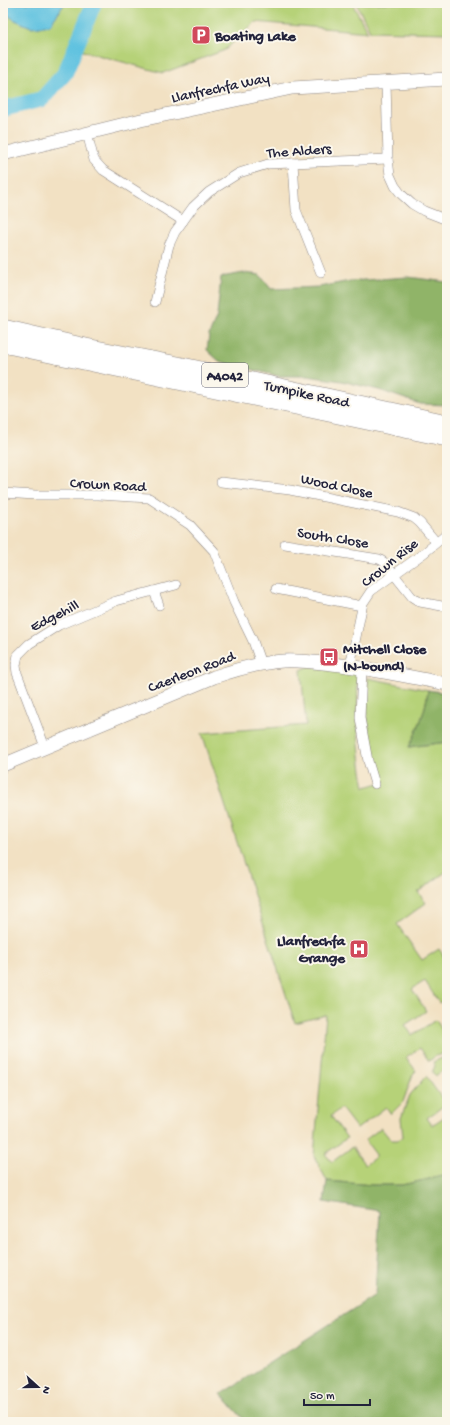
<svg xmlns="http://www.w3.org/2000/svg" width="450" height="1425" font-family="'Gochi Hand',sans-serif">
<rect width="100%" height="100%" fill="#fbf7ec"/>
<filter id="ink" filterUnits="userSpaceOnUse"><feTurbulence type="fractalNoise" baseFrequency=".025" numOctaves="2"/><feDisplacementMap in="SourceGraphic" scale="8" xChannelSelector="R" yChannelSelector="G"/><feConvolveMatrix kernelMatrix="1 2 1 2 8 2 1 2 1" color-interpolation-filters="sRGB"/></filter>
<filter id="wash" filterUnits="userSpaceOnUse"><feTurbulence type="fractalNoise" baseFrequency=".012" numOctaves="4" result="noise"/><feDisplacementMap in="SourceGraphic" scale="16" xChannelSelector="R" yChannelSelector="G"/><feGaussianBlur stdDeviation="0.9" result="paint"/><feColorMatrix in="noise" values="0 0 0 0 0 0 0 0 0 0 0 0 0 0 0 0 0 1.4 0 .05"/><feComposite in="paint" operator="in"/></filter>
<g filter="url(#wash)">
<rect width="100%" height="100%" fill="#f2e1c3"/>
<g fill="#b6d278" stroke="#6c7a5a">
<polygon points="3,3 352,3 368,32 255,22 225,50 163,73 72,48 61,74 41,95 8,101 3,100"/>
<polygon points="356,3 447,3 447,33 370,31"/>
<path d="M 310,666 L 358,672 C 357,709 357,751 365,787 L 383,782 L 379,770 L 371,756 L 367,713 L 368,678 L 428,690 C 426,710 418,729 409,747 L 447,742 L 447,871 L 418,892 L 426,903 L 397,924 L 422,960 L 439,949 L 447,961 L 447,998 L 439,1003 L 425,981 L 412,989 L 426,1011 L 405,1025 L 412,1035 L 436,1020 L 447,1038 L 447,1052 L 436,1056 L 429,1061 L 420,1048 L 406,1057 L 416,1071 L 413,1074 L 403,1102 L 391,1114 L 386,1107 L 357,1129 L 341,1108 L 331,1116 L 347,1138 L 325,1154 L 332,1162 L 352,1147 L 365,1165 L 377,1156 L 365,1140 L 381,1128 L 391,1140 L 398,1140 L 403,1137 L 401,1118 L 410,1095 L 426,1076 L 446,1104 L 427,1118 L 432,1125 L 447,1115 L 447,1175 L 402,1185 L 372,1185 L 327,1181 L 314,1156 L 326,1015 L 295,1023 L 202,733 L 306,725 L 301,670 Z"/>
<polygon points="447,1056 447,1068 435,1076 432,1072 435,1066 433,1062"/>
</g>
<g fill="#90b468" stroke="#596b52">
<polygon points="244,273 260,275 271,289 319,287 350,281 408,277 447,282 447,405 420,404 379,390 342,381 307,376 278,376 219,361 207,350 209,335 217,316 221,277"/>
<path d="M 428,690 L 447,693 L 447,742 L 409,747 C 418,729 426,711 428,690 Z"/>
<polygon points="447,1175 447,1422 246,1422 221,1394 375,1295 380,1211 324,1202 327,1181 372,1185 402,1185"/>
</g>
<polygon fill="#61c2e0" stroke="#42728e" points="3,3 65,3 50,25 31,27 15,20 3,12"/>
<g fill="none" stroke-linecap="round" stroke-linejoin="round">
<polyline stroke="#61c2e0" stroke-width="16" points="3,109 42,99 65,73 94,3"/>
</g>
</g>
<g filter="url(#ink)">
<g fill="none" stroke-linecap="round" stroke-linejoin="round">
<g stroke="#8a827f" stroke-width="10">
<g id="street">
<polyline points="386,82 388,159 390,175 395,186 401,194 412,204 424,211 447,220"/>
<polyline points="87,133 94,160 103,170 183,221"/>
<polyline points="293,163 296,210 321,273"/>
<polyline points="155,302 169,245 175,232 193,207 209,192 239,173 268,164 388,159"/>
<polyline points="221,482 290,490 398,512 414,518 420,523 436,542"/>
<polyline points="3,493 35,495 98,495 149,498 190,525 214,551 234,602 253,641 261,664"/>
<polyline points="285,544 379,559 384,562 412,597 420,602 447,607"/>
<polyline points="276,589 362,606"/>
<polyline points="154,591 159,605"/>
<polyline points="350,666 363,603 371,591 424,553 447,534"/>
<polyline points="362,668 360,718 368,761 375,784"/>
<polyline points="45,747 17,673 16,665 18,655 29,644 59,625 116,601 176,585"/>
</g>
</g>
<g stroke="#8a827f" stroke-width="14">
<g id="secondary">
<polyline points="3,154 141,120 292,88 447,79"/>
<path d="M 3,765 L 214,677 C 237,669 259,663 283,661 C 302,660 322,663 341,665 C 377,670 412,677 447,684"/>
</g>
</g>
<g stroke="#8a827f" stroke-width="18">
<g id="highway">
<polyline points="3,328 86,347 178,365 447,423"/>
<polyline points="3,344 447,438"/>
</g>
</g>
<use href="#street" stroke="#fff" stroke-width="9"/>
<use href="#secondary" stroke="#fff" stroke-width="13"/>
<use href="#highway" stroke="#fff" stroke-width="17"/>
</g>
</g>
<defs>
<g id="parking-square" transform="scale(1)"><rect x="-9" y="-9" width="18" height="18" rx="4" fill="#d1495b" stroke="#fbf7ec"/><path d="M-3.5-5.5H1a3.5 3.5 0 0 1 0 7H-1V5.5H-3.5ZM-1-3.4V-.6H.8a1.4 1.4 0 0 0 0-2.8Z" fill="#fff"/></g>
<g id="bus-square" transform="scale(1)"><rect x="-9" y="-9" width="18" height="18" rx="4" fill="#d1495b" stroke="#fbf7ec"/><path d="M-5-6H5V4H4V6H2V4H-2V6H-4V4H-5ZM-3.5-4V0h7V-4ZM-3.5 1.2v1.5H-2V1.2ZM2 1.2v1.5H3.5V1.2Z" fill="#fff"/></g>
<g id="hospital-square" transform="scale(1)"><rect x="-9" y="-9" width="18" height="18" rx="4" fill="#d1495b" stroke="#fbf7ec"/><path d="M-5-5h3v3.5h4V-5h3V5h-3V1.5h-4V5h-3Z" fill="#fff"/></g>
</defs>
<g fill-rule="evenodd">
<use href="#parking-square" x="201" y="35"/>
<use href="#bus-square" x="329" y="657"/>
<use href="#hospital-square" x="359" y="949"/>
</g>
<g text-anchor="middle" stroke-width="4" stroke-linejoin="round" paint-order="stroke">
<rect fill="#fbf7ec" stroke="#636270" stroke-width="1" x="202" y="363" width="46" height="24" rx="3"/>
<g font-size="14" font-weight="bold" fill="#22223b">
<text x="225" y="380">A4042</text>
</g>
<g font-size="15" font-weight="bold" fill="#22223b" stroke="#fbf7ec" text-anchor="start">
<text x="215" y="40">Boating Lake</text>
<text x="343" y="653">Mitchell Close<tspan x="343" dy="17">(N-bound)</tspan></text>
<text x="345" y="945" text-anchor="end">Llanfrechfa<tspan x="345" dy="17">Grange</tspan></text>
</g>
<g font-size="15" fill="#22223b" stroke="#fbf7ec">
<text transform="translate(220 87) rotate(-12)" y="5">Llanfrechfa Way</text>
<text transform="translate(299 150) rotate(-4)" y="5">The Alders</text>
<text transform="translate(307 393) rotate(12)" y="5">Turnpike Road</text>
<text transform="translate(108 484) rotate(3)" y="5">Crown Road</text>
<text transform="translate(337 485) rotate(12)" y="5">Wood Close</text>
<text transform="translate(333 537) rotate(9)" y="5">South Close</text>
<text transform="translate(389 562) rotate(-39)" y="5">Crown Rise</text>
<text transform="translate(54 615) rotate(-27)" y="5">Edgehill</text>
<text transform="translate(191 671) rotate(-21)" y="5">Caerleon Road</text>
</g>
</g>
<rect width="450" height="1425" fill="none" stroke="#fbf7ec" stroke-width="16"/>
<g transform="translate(38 1387) rotate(111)" stroke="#fbf7ec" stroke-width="3" paint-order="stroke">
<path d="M0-3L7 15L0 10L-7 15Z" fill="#22223b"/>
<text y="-6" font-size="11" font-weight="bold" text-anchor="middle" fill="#22223b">N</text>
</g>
<path d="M304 1399v6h66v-6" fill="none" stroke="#22223b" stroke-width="2"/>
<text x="310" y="1399" font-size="12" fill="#22223b" stroke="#fbf7ec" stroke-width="3" paint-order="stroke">50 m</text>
</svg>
